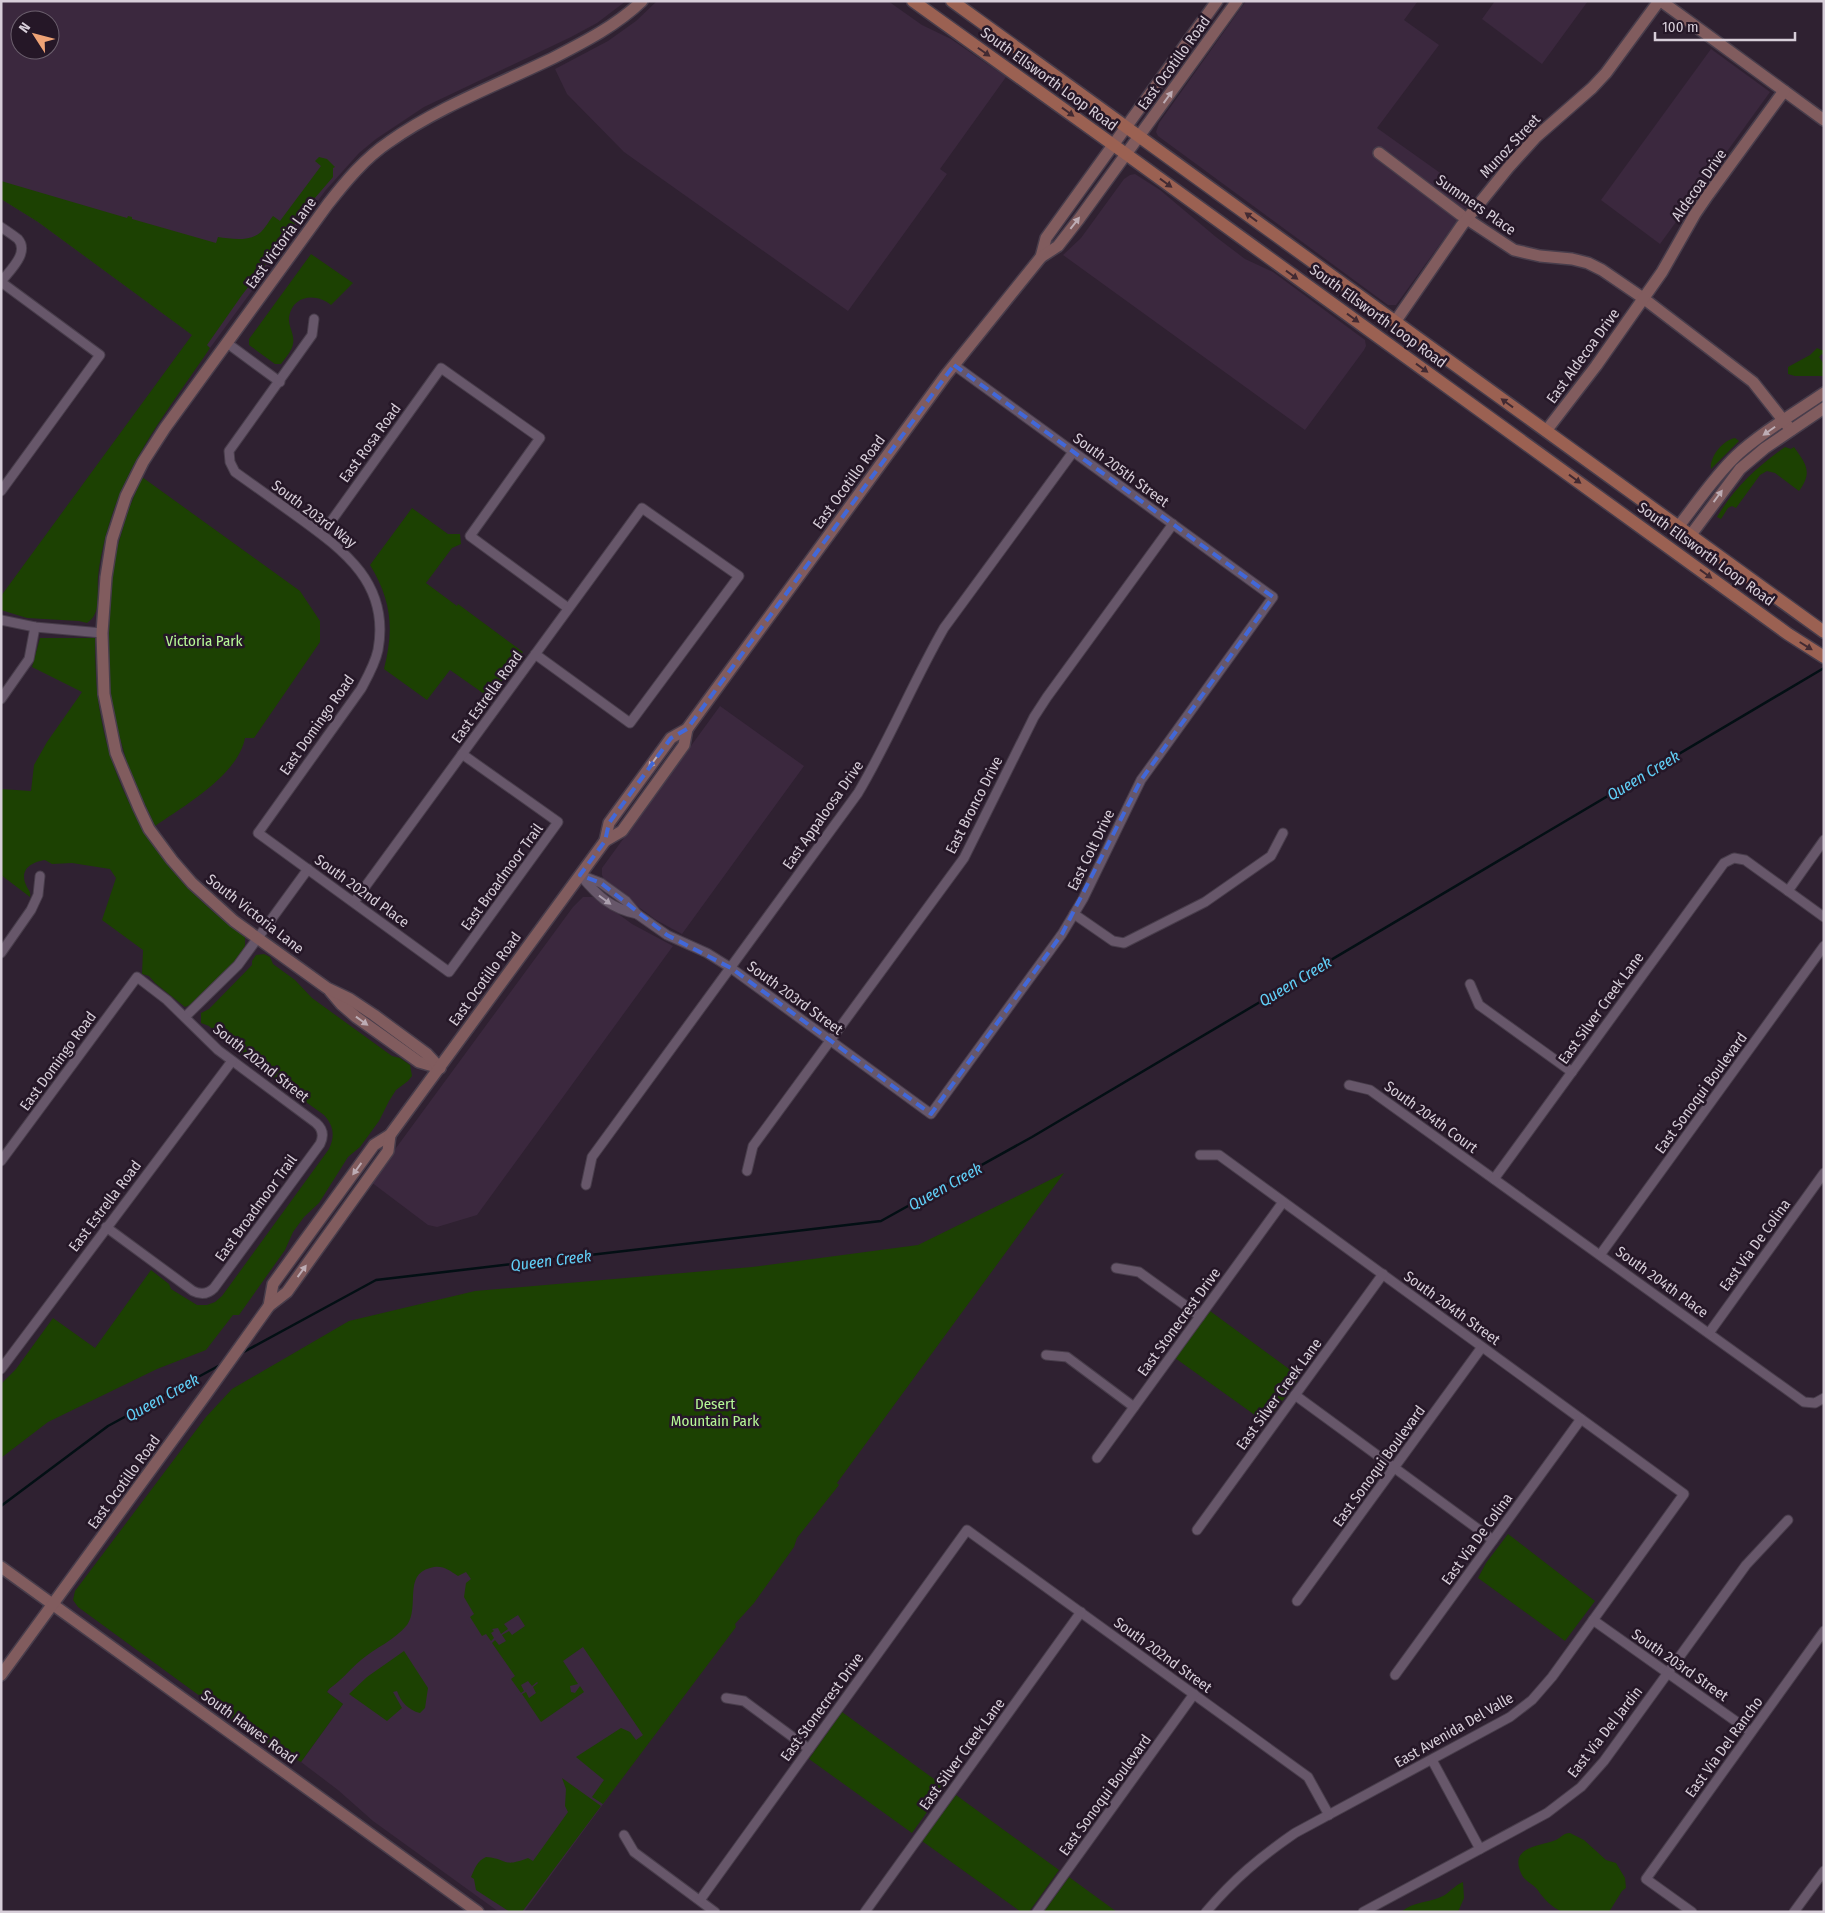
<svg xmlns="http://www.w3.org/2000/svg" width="1825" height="1913" font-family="'Fira Sans Condensed',sans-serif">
<rect width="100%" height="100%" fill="#2f2131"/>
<g fill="#3b283e" fill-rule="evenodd">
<path d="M 1,1 L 626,1 L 597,23 L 571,37 L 424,107 L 376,139 L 359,153 L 325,191 L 210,348 L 38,222 L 1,199 ZM 20,20 L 50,20 L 50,50 L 20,50 Z"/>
<polygon points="657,1 888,1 922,25 951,39 1006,77 940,169 947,174 848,311 624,152 567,94 555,69 608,41 636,21"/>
<polygon points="1246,1 1418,1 1404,20 1439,45 1377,128 1474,197 1396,305 1388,305 1158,136 1156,132 1159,123"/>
<polygon points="1495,1 1588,1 1542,64 1482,19"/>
<polygon points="1711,49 1770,92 1660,244 1601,200"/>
<polygon points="1135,174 1160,190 1216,237 1245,259 1273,272 1365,340 1366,346 1364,350 1305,430 1063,255 1081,238 1124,179 1130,175"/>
<polygon points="720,706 804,766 682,934 656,920 605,882 602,875 602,868"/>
<polygon points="583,897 593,897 598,899 632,924 673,946 477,1215 437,1227 428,1225 371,1182 573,907"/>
<polygon points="521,1427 694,1680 524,1912 499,1912 373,1821 338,1790 301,1762 343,1704 327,1692"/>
</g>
<g fill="#1c4102">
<path d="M 319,157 L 327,159 L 335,167 L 333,168 L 333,177 L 302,213 L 282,243 L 242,295 L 207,345 L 210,348 C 174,402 131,455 111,518 C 105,537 100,557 98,577 C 97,588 99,601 96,611 C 94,617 91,620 87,623 L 79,621 L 27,618 L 1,610 L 1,596 L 192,335 L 38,222 L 1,199 L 1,181 L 127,218 L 128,216 L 132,217 L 132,219 L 216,243 L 218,237 C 231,239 250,242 261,232 C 265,228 269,221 273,216 L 280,221 L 321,166 L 315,161 Z"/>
<path d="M 311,254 L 353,283 L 331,305 C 317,293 293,294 289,317 C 288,327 295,334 293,344 C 292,351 286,357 281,364 L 275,364 L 249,345 L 249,339 Z"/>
<polygon points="1817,348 1824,351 1824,355 1822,354 1819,357 1824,364 1824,376 1795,376 1788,374 1788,367 1810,355"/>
<path d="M 1735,438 L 1739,441 L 1711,469 C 1709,457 1723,440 1735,438 Z"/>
<path d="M 1785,447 L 1791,449 L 1794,447 C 1806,464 1813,472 1799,491 L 1775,473 L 1767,471 L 1760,475 L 1736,508 L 1732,506 L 1728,508 L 1721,519 L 1717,517 C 1734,488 1757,467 1785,447 Z"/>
<path d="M 142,477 L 300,591 L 320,621 L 320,642 L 254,738 L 245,738 C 238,775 184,806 155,826 L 129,770 L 109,699 L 109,605 L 113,562 L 128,511 Z"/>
<path d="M 412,508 L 448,534 L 460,534 L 461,544 L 452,548 L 426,583 L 457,606 L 458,604 L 523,652 L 490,698 L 450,670 L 427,700 L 384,669 C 394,630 392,601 370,565 Z"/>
<path d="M 40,638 L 95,638 C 95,665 96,691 101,718 C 117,806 171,886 245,936 L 245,946 L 234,962 L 190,1005 L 185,1007 L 155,983 L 149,976 L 142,974 L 143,950 L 102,920 L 116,878 L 110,869 L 72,863 L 52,864 L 45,860 C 32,862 19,869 26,885 C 28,890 31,891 30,897 L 1,875 L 1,789 L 31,791 L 34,765 L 47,742 L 82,692 L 32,667 Z"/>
<path d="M 264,954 L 270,957 L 273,964 L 295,980 L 312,998 L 392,1056 L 400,1058 L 410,1065 L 412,1076 L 408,1081 L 396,1090 L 389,1101 L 379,1121 L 360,1147 L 348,1157 L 319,1203 L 304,1217 L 293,1232 L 285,1250 L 239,1315 L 233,1315 L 206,1350 L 157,1369 L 48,1422 L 1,1458 L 1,1384 L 16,1369 L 53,1318 L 95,1348 L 151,1270 L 169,1284 L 171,1289 L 197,1305 L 207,1305 L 215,1302 L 222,1296 L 329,1149 C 335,1136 334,1126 324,1115 L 235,1051 L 209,1026 L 201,1023 L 201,1013 L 209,1009 L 252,965 L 252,961 L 256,955 Z"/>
<path d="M 1064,1173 L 837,1483 L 839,1485 L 797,1538 L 794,1547 L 754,1603 L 735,1624 L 736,1627 L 603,1804 L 592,1797 L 604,1780 L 576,1757 L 621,1728 L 630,1732 L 636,1740 L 643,1735 L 583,1647 L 563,1661 L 578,1684 L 570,1686 L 571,1692 L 575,1693 L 580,1686 L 584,1692 L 541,1722 L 522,1694 L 526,1692 L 529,1698 L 536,1693 L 533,1687 L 538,1683 L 537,1682 L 532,1686 L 528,1681 L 521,1685 L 524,1691 L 521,1693 L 511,1679 L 515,1676 L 492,1643 L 495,1640 L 499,1645 L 506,1641 L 502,1635 L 509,1631 L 512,1635 L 525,1626 L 518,1615 L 504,1624 L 508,1629 L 501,1634 L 498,1628 L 492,1629 L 494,1631 L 491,1633 L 494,1638 L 491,1641 L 486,1634 L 482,1636 L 470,1617 L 474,1614 L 464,1597 L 466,1583 L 471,1579 L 466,1572 L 458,1576 C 449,1570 442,1564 430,1568 C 403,1575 420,1607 407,1625 C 395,1640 375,1648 361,1660 C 350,1669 341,1681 329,1689 L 327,1692 L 343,1704 L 301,1762 L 267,1745 L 78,1607 L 73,1600 L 75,1591 L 206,1417 L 232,1389 L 349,1321 L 475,1291 L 752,1267 L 918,1245 Z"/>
<polygon points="1210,1311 1300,1377 1266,1423 1175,1358"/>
<polygon points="1508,1534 1595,1601 1565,1641 1478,1578 1486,1563"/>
<path d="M 404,1651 L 428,1688 L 425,1708 L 420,1713 C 408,1710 401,1702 397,1691 L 393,1692 L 402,1708 L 387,1721 L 349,1694 L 367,1677 Z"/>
<polygon points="842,1712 945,1787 912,1833 809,1759"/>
<path d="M 562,1778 L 601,1806 L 522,1912 L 510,1912 L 476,1890 L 474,1879 L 471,1877 C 475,1868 477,1861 486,1857 C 509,1859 502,1868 528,1858 L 533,1861 L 568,1812 L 565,1806 L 566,1789 Z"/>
<polygon points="956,1795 1059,1870 1029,1912 1021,1912 922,1841"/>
<path d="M 1570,1833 L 1584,1840 L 1606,1860 L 1616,1863 L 1625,1878 L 1626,1888 L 1622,1891 L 1609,1912 C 1599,1912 1572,1913 1563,1912 C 1552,1908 1543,1898 1537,1889 C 1532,1883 1524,1881 1521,1873 C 1509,1846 1541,1846 1556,1840 C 1562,1837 1563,1833 1570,1833 Z"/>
<polygon points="1069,1877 1117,1912 1044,1912"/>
<path d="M 1463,1882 L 1464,1898 L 1458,1912 L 1401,1912 C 1414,1901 1429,1903 1443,1896 C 1450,1892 1454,1886 1463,1882 Z"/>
</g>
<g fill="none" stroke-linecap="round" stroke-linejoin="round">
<g stroke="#030f14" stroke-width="2.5">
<polyline points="240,1354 376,1280 881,1221 1032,1137 1824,668"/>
<polyline points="1,1506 108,1426 222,1364"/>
</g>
<g stroke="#483d4b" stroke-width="11">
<g id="street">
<path d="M 1,227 C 7,231 13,235 18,239 C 30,253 9,271 1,282"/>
<polyline points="1,282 100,355 1,491"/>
<path d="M 314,319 L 312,335 L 229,451 L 230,462 L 235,472 C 256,487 277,502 298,517 C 345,551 390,584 378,650 C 375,664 368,676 361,689 L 258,833 L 449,972 L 558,822 L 462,754"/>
<polyline points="227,343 280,382"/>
<polyline points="322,534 441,368 540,438 470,536 568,608"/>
<polyline points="1,620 35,627 102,633"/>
<polyline points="1,699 29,659 35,627"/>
<polyline points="580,875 601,883 626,901 637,914 667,935 707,953 731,968 931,1114 1062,934 1083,899 1141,780 1273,597 954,365"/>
<path d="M 581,876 C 598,896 610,908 637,914"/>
<polyline points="1788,891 1824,840"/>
<polyline points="354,902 642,508 739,576 630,723 535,654"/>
<polyline points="1074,914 1113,941 1124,943 1205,902 1271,856 1283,833"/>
<polyline points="1,953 31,910 38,895 40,876"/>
<polyline points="1470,984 1479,1005 1572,1072"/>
<polyline points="185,1017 238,965 308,869"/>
<polyline points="1349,1085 1370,1090 1804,1402 1815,1403 1824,1398"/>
<path d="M 1200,1155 L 1219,1155 L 1684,1494 L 1552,1677 L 1532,1700 L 1510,1717 L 1295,1833 C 1260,1857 1234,1879 1206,1912"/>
<path d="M 1,1161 L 137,977 L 167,1000 L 218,1050 L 316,1123 C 323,1129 324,1136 320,1144 L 214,1288 C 208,1294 201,1295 193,1291 L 106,1227"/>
<polyline points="747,1171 753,1146 964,858 1034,717 1047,697 1173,524"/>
<polyline points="1494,1179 1724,863 1734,858 1745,860 1824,917"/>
<path d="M 586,1185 L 592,1157 L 858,793 C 890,739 913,682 944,628 L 1073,452"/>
<polyline points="1600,1255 1824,946"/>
<polyline points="1116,1268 1139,1272 1200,1316"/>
<polyline points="1709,1333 1824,1173"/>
<polyline points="1046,1355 1067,1357 1134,1407"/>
<polyline points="1,1369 232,1061"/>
<polyline points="1295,1395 1493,1540"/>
<polyline points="1097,1458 1283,1202"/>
<polyline points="1197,1530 1383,1274"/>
<polyline points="1297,1601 1482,1347"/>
<polyline points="1593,1620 1751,1732"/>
<polyline points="1395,1675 1581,1419"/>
<polyline points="726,1698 744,1701 809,1749"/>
<polyline points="1432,1760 1480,1849"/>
<polyline points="624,1835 634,1852 715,1912"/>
<polyline points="700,1900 967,1530 1308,1777 1329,1815"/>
<polyline points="865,1912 1081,1612"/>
<polyline points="1037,1912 1194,1694"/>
<polyline points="1363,1912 1547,1813 1581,1787 1604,1761 1746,1565 1788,1520"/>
<polyline points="1692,1912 1646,1879 1824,1631"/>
<polyline points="1794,1912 1824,1871"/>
</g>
</g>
<g stroke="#483d4b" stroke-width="14">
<g id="secondary">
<polyline points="1661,1 1824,120"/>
<polyline points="1379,153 1461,215 1514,250 1540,256 1572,259 1588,263 1602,270 1643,298 1753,382 1791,430"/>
<polyline points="1041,257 1046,238 1217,1"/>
<polyline points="1395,322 1462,225 1508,168 1536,137 1592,88 1606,73 1659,1"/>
<polyline points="1546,431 1596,366 1662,272 1695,214 1708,195 1784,91"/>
<path d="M 1678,527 C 1697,503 1714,477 1736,456 C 1762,432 1795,413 1824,393"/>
<polyline points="1690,536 1740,469 1765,448 1824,408"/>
<polyline points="605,841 609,823 671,738 687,729 946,375 1041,257 1058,246 1079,219 1237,1"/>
<polyline points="330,991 341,1004 356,1017 419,1062 440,1068"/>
<path d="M 440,1068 L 427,1054 L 374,1015 L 350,999 L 327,988 L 234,921 L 192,883 L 172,860 L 149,829 L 139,808 L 116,753 L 104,694 L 102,633 L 106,577 L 112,539 L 126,496 L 143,462 L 165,428 L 328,204 C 346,181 365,158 389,142 C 440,106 500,84 555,57 C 586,41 617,25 642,1"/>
<polyline points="269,1306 273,1284 374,1145 390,1135 605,841 622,831 684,745 687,729"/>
<polyline points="1,1567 478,1912"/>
<polyline points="1,1675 204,1397 269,1306 287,1292 388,1151 390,1135"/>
</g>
</g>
<g stroke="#483d4b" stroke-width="15">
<g id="primary">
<polyline points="913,1 1126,154 1788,634 1824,657"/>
<polyline points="952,1 1824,632"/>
</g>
</g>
<use href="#street" stroke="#67576a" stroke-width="9"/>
<use href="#secondary" stroke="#815c5e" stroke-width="11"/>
<use href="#primary" stroke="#9b6152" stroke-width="12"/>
</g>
<defs><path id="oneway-solid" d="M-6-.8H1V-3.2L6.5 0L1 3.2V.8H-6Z" transform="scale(1.25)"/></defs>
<g fill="#422a32">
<use href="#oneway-solid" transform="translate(984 52) rotate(35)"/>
<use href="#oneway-solid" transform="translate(1068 112) rotate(36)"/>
<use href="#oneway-solid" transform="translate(1166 183) rotate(36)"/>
<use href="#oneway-solid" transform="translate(1251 217) rotate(-144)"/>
<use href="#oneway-solid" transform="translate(1292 275) rotate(36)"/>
<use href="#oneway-solid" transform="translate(1353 318) rotate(36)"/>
<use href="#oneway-solid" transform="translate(1422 368) rotate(36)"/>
<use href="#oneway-solid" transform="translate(1507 403) rotate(-144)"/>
<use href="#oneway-solid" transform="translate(1575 479) rotate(36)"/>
<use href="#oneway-solid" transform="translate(1706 574) rotate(36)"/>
<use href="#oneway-solid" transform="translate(1806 646) rotate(32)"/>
</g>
<g fill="#bdacb4">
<use href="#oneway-solid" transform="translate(1168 97) rotate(-54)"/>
<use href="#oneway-solid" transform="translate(1075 223) rotate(-52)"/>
<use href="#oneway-solid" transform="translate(1769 431) rotate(145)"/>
<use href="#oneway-solid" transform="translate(1718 496) rotate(-54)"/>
<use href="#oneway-solid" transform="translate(653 762) rotate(126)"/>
<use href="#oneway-solid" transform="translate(362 1021) rotate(36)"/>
<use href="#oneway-solid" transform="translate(357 1169) rotate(126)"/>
<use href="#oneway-solid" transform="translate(302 1271) rotate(-54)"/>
</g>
<use fill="#aa9ead" href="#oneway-solid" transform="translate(605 900) rotate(36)"/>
<path fill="none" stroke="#4268d8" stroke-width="4" stroke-dasharray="10 6" stroke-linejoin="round" d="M 954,365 L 1273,597 L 1141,780 L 1062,934 L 931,1114 L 731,968 L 667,935 L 601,883 L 580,875 L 605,841 L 609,823 L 671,738 L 687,729 Z"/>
<g text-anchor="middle" stroke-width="5" stroke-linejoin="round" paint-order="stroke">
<g font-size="15" fill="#d7ced9" stroke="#251727">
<text transform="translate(1174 63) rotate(-54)" y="5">East Ocotillo Road</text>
<text transform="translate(1049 79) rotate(36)" y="5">South Ellsworth Loop Road</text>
<text transform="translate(1510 146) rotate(-47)" y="5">Munoz Street</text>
<text transform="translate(1699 185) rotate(-55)" y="5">Aldecoa Drive</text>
<text transform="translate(1476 205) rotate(35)" y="5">Summers Place</text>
<text transform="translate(281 243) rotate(-54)" y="5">East Victoria Lane</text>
<text transform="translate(1378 316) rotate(36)" y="5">South Ellsworth Loop Road</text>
<text transform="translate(1583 356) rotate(-54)" y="5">East Aldecoa Drive</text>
<text transform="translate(370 443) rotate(-54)" y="5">East Rosa Road</text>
<text transform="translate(1121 470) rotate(36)" y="5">South 205th Street</text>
<text transform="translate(849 482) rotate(-54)" y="5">East Ocotillo Road</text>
<text transform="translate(314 514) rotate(37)" y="5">South 203rd Way</text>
<text transform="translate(1706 554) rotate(36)" y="5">South Ellsworth Loop Road</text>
<text transform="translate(487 697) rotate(-54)" y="5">East Estrella Road</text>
<text transform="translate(317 725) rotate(-55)" y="5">East Domingo Road</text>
<text transform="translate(974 805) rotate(-63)" y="5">East Bronco Drive</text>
<text transform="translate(823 815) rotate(-55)" y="5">East Appaloosa Drive</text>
<text transform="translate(1091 850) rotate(-64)" y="5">East Colt Drive</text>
<text transform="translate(502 877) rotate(-54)" y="5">East Broadmoor Trail</text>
<text transform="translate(362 891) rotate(36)" y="5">South 202nd Place</text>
<text transform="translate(255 914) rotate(38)" y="5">South Victoria Lane</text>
<text transform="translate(485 979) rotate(-54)" y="5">East Ocotillo Road</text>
<text transform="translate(795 998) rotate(36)" y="5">South 203rd Street</text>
<text transform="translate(1601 1008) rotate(-54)" y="5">East Silver Creek Lane</text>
<text transform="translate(58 1061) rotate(-54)" y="5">East Domingo Road</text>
<text transform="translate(261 1063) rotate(38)" y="5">South 202nd Street</text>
<text transform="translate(1701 1093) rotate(-54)" y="5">East Sonoqui Boulevard</text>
<text transform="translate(1431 1117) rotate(36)" y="5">South 204th Court</text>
<text transform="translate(105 1206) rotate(-53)" y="5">East Estrella Road</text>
<text transform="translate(256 1208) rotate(-54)" y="5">East Broadmoor Trail</text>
<text transform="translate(1755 1245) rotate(-54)" y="5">East Via De Colina</text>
<text transform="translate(1662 1282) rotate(36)" y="5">South 204th Place</text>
<text transform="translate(1452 1308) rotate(36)" y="5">South 204th Street</text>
<text transform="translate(1179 1322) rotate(-54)" y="5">East Stonecrest Drive</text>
<text transform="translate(1279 1394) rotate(-54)" y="5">East Silver Creek Lane</text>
<text transform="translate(1379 1466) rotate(-54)" y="5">East Sonoqui Boulevard</text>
<text transform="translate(124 1482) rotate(-54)" y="5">East Ocotillo Road</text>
<text transform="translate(1477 1539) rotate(-54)" y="5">East Via De Colina</text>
<text transform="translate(1163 1655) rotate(36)" y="5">South 202nd Street</text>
<text transform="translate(1680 1665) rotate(35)" y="5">South 203rd Street</text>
<text transform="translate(822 1707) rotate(-54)" y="5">East Stonecrest Drive</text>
<text transform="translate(249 1727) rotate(36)" y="5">South Hawes Road</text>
<text transform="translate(1454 1730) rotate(-30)" y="5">East Avenida Del Valle</text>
<text transform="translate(1605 1732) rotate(-52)" y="5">East Via Del Jardin</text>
<text transform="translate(1724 1747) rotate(-54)" y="5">East Via Del Rancho</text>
<text transform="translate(962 1754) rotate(-54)" y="5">East Silver Creek Lane</text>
<text transform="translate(1105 1795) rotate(-54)" y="5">East Sonoqui Boulevard</text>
</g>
<g font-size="15" fill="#b6f896" stroke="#251727">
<text x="204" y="646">Victoria Park</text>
<text x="715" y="1409">Desert<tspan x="715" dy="17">Mountain Park</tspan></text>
</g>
<g font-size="16" font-style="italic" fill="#61cff7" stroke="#251727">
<text transform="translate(1643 775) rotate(-31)" y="6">Queen Creek</text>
<text transform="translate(1295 981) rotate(-31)" y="6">Queen Creek</text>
<text transform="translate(945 1186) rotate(-29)" y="6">Queen Creek</text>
<text transform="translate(551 1260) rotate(-7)" y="6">Queen Creek</text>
<text transform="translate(162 1397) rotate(-29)" y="6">Queen Creek</text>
</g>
</g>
<rect width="1825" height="1913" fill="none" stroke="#d7ced9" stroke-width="5"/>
<g transform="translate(35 35) rotate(306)"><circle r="24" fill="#251727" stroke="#6c606e"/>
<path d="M0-4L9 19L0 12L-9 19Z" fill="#efa376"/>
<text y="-8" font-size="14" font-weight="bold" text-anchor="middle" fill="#d7ced9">N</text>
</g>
<path d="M1655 32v8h140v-8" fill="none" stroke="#d7ced9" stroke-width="2.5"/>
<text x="1662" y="32" font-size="15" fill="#d7ced9" stroke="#251727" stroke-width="4" paint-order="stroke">100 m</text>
</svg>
